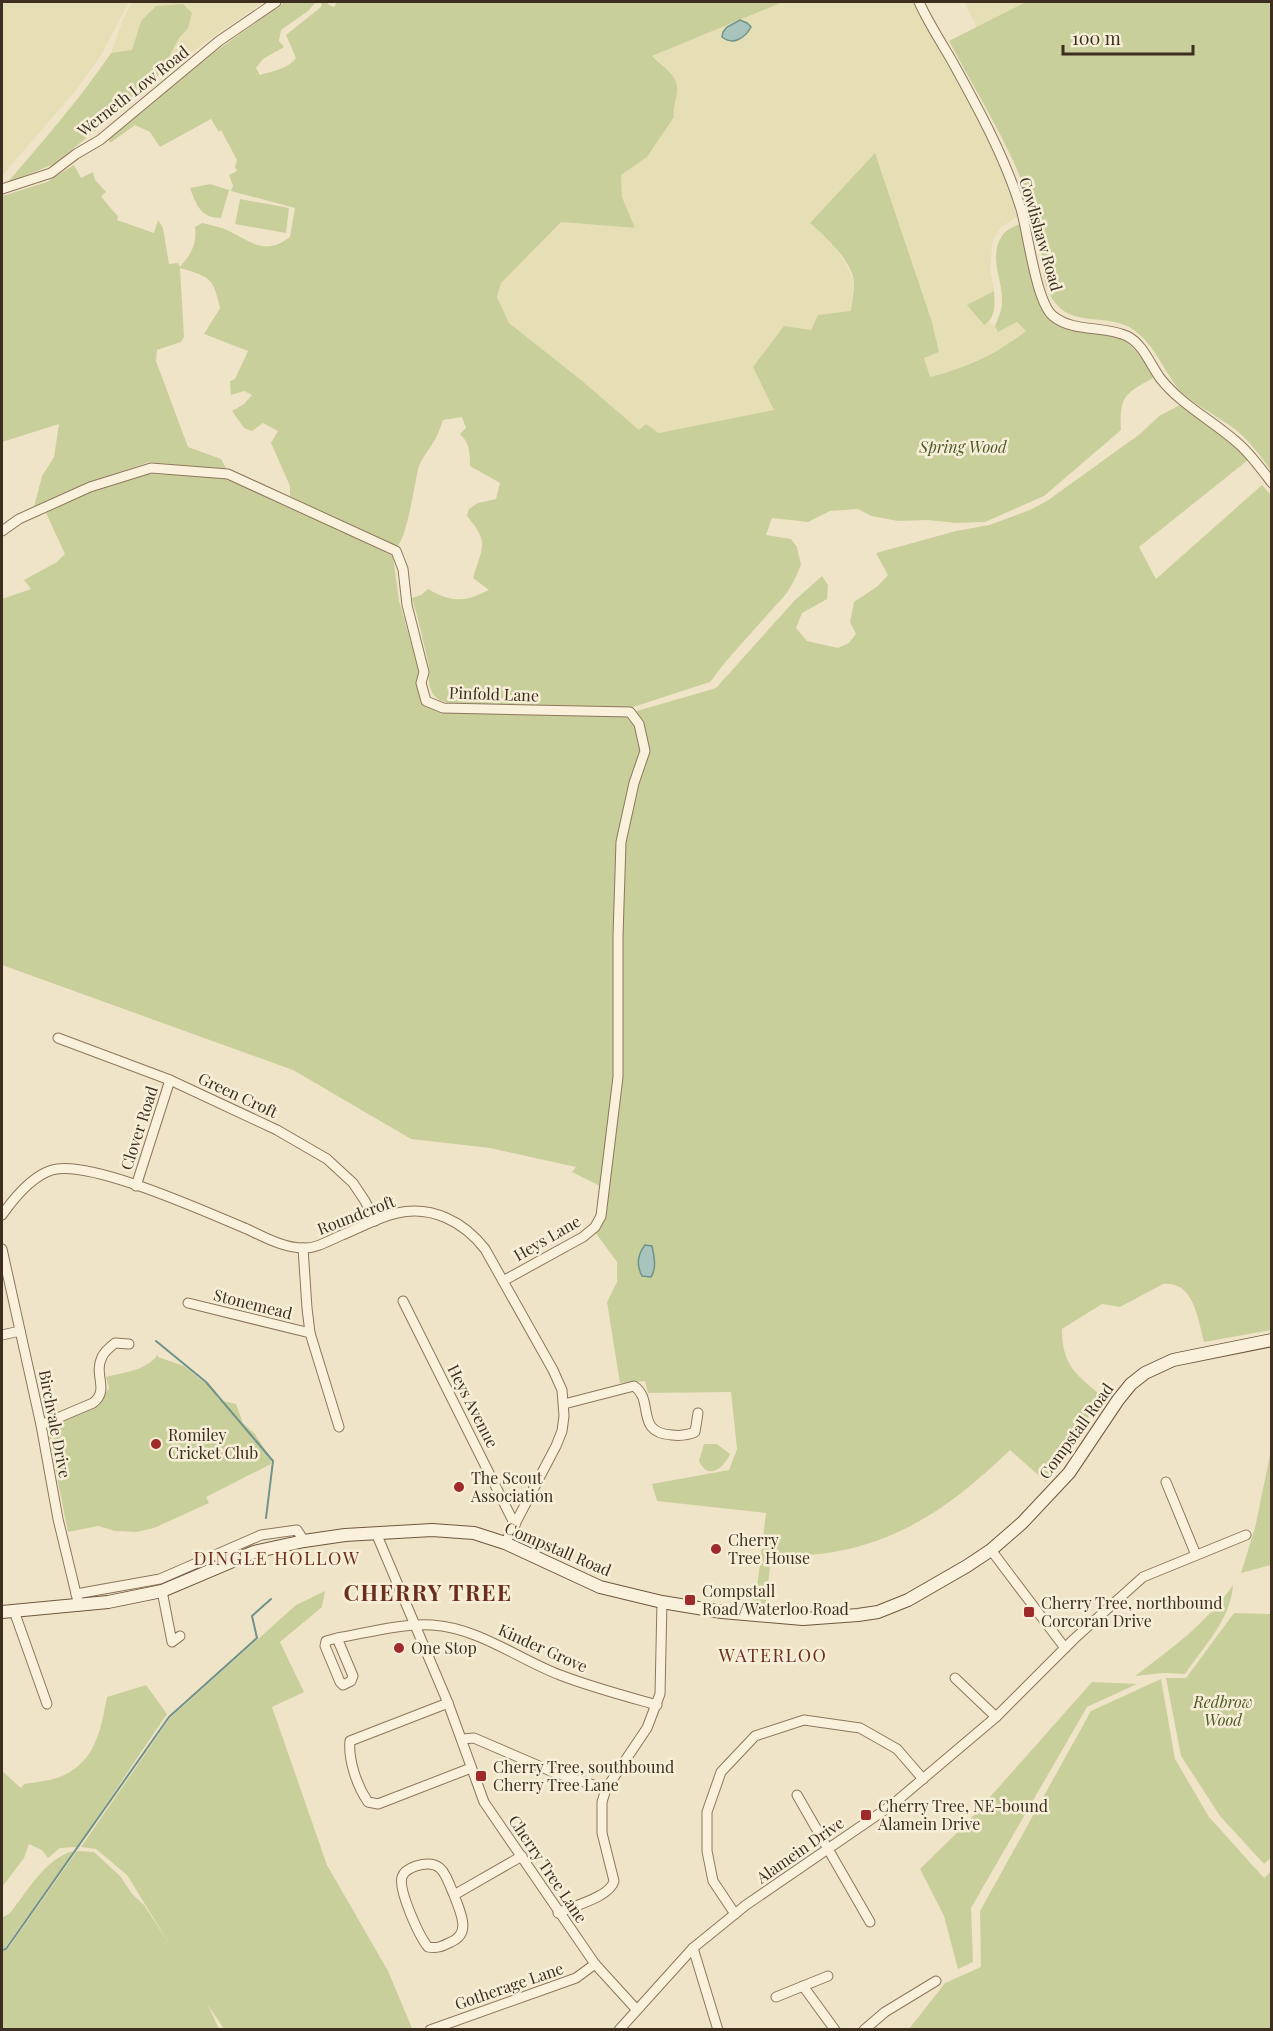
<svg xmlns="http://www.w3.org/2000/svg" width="1273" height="2031" font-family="'Playfair Display',serif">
<rect width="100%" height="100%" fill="#f0e4c8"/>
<g fill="#e6deb5">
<polygon points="2,2 129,2 101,55 76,90 2,176"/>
<polygon points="132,2 263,2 204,43 163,76 162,70 179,38 188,28 192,13 141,21 132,50 111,53 124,17"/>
<polygon points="783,2 917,2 980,120 1006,175 1020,215 1001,227 993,240 990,267 994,291 968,305 983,325 989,322 995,326 998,332 1017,322 1026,331 1009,344 955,371 930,378 924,358 939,352 932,322 875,153 810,223 831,242 845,262 854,281 851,312 818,315 775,410 659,433 646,424 639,431 581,380 509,323 497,297 501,282 561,222 634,228 622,197 621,175 647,157 674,117 673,111 677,85 674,79 652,56"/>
<polygon points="964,2 1026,2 977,28"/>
</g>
<g fill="#c9cf9b">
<path d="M 285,2 L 316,2 L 308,11 L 281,30 L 279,41 L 284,47 L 263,59 L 256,68 L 260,75 C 273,71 288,69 296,58 L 286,35 L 321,7 L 322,2 L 327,2 L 329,5 L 334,7 L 337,2 L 783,2 L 652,56 C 659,64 673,72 676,82 C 680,93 672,106 674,117 L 647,157 L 621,175 L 622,197 L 635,228 L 561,222 L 501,283 L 497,297 L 509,323 L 581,380 L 639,430 L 646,424 L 659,433 L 774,410 L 753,367 L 784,326 L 811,330 L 818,315 L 851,311 C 852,302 854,292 854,283 C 854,263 824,235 810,223 L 875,153 L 932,322 L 939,352 L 924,358 L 930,377 C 965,369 998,353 1026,331 L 1017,322 L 998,332 L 995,326 C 998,318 1002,311 1002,302 C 1003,280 988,257 1002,236 C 1006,229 1016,226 1022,223 L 1046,316 L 1060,326 L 1072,331 L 1116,336 C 1134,344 1143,361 1155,377 C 1126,393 1119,395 1121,430 L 1044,496 L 985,522 L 956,523 L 928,520 L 898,521 L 871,516 L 858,509 L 830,511 L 808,522 L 772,518 L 766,535 L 791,539 L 797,547 L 801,565 L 794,581 L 786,594 L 727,660 L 710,682 L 630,708 L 449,703 C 440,701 435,699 431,690 C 427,682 430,676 429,667 C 424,644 419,621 412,598 L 421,595 L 428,589 C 452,603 465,602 489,590 L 473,578 C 482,547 490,543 467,516 L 469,509 L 478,503 L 496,499 L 500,483 L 470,466 C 470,454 470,443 460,434 L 466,428 L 462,417 L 443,420 C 441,426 439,432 436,438 C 431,447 423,456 419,466 C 414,484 408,537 396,548 L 290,496 L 290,486 L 271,443 L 278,431 L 263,423 L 252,431 L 244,428 L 232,411 L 244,404 L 252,395 L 244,391 L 231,395 L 230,381 L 235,379 L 248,351 L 204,334 L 220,308 C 213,277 210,277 180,268 L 184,337 L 181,342 L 157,350 L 156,361 L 188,447 L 221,459 L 227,470 L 149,462 L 89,483 L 34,507 L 42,476 L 54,457 L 59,424 L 2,442 L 2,196 L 47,182 L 74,165 L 81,178 L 93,172 L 95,180 L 106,192 L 101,196 L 113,211 L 118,216 L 117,220 L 154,233 L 158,220 L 163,228 L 169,264 L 178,263 L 180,267 C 191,254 197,245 195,227 L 202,223 C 210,225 221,227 229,231 C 252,242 265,256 290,237 L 295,208 L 231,191 L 233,186 L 229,175 L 237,171 L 235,167 L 237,160 L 221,130 L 219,132 L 211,119 L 160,147 L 150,132 L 135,125 L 110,143 L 108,136 L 202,61 Z"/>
<path d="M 1026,2 L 1271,2 L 1271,471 C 1261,456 1250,442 1236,430 C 1221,418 1187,401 1177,387 C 1161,366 1153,341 1129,327 C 1107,315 1074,325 1057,305 C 1039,285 1044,255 1038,230 C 1022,163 981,102 949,41 Z"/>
<path d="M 183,4 L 192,13 L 188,28 L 179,38 L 162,70 L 148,88 L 54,164 L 7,183 C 43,141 80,99 111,53 L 132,50 L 141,21 L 156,6 Z"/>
<path d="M 210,184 L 229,190 L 221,218 C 201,218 196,205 190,188 Z"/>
<polygon points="240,199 289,208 286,233 235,224"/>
<path d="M 994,291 C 995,304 996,318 984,325 L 967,305 Z"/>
<path d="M 1180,405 L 1225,437 L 1248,460 L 1139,547 L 1156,579 L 1262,485 L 1271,495 L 1271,1330 L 1204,1342 C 1198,1320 1194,1280 1163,1284 L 1120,1307 L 1102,1304 L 1062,1329 C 1062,1365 1076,1375 1102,1396 L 1046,1482 L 1010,1450 C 939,1519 874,1559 771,1556 L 766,1605 L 755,1603 L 753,1598 L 757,1588 L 766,1513 L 657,1501 L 652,1484 L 729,1470 L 737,1449 L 731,1392 L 648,1393 L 645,1381 L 620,1383 L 607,1302 L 617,1282 L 617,1262 L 595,1232 L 602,1187 L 572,1172 L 576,1167 L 490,1148 L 411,1139 L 293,1070 L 2,965 L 2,599 L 31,589 L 24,580 L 57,562 L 65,554 L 46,513 L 76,497 L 148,474 L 212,475 L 231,479 L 251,487 L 393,556 L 399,601 L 419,671 L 416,682 L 422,702 L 438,712 L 623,715 L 713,689 L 717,687 L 795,600 L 822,576 L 828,585 L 827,599 L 802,613 L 796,628 L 807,641 L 838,648 L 849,643 L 856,634 L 850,622 L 854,602 L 878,586 L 888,575 L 876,553 L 956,531 L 989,525 L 1030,510 L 1047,501 L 1140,434 L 1159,416 Z"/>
<path d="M 158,1354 L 158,1357 L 184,1366 L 210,1387 L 219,1400 L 236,1404 L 243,1423 L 255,1434 L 271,1459 L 271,1464 L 206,1497 L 209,1503 L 154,1528 L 136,1532 L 115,1531 L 98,1526 L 68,1532 L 47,1427 L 102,1398 L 109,1388 L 106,1377 C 124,1372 147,1371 158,1354 Z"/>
<path d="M 704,1444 L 717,1444 L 730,1454 C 724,1468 708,1481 699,1461 Z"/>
<polygon points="1271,1450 1271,1565 1241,1573 1255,1528"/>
<path d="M 1233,1585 C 1231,1619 1204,1646 1185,1674 L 1163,1673 L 1135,1676 C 1171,1649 1207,1623 1233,1585 Z"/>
<polygon points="325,1591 322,1607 280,1642 304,1692 272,1707 327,1865 388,1971 412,2028 404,2030 224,2029 208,2005 219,2029 2,2029 2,1951 7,1950 77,1851 94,1852 121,1877 132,1894 144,1905 170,1945 127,1875 96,1849 81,1847 170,1718 296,1605"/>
<polygon points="1234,1613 1271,1614 1272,1857 1264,1864 1220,1816 1181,1756 1166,1678 1186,1678"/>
<polygon points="1161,1679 1175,1759 1209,1817 1264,1878 1271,1871 1271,2029 909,2029 945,1983 981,1967 980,1911 1091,1711"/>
<polygon points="1092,1682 1137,1684 1087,1707 971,1908 973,1962 958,1969 944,1916 920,1869 967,1823"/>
<path d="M 146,1685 L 167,1714 L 77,1847 L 60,1848 L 48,1858 L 42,1850 L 29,1844 L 24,1858 L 2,1887 L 2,1771 L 21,1788 L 24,1784 C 35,1782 47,1781 57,1778 C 95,1764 100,1733 107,1697 Z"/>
<path d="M 74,1851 L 5,1948 L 2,1948 L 2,1918 L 10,1913 C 28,1891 45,1858 74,1851 Z"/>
</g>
<g fill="#a9c4bc" stroke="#6f938a" stroke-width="1.5">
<path d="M 740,20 L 747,23 L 751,27 C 745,38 733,46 722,37 L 723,32 L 727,27 Z"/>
<path d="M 645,1245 L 652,1246 C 654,1256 657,1268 651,1277 L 642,1276 C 636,1265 638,1254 645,1245 Z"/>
</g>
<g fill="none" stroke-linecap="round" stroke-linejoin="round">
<g stroke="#6f938a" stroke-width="2">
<polyline points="156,1341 206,1382 273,1461 266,1518"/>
<polyline points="2,1950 6,1949 169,1717 257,1638 252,1616 271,1599"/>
</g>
<g stroke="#8d765c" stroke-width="11">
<g id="street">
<path d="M 919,2 C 928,22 941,42 952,61 C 978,108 1005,157 1021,209 C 1028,233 1036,302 1053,316 C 1074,333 1103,325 1127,336 C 1143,344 1150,364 1160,378 C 1182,406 1214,421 1240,445 C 1252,456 1262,470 1272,483"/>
<polyline points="2,189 51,173 76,154 100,140 219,41 276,2"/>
<polyline points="2,531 19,519 90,487 151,468 228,474 396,551 403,569 407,605 424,672 421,683 426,701 443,708 630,712 639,724 645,751 634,783 621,842 618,936 618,1077 601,1216 595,1227 583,1237 503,1281"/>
<polyline points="58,1038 170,1080 277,1130 327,1159 353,1183 365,1201 375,1221"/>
<polyline points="136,1186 170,1080"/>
<path d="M 2,1215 C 14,1198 32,1176 52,1170 C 90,1159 208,1213 247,1229 C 264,1237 284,1248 303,1248 C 316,1249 330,1240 342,1235 C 360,1228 378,1217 397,1213 C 432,1205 464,1222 485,1249 L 553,1370 L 562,1390 L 564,1416 L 562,1431 L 556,1446 L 505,1543"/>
<polyline points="303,1248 307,1308 310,1333 339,1427"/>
<polyline points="2,1249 41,1425 58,1519 79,1606"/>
<polyline points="403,1301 515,1525"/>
<polyline points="188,1303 310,1333"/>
<polyline points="2,1335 20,1331"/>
<path d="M 564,1404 L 634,1386 C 655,1400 634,1433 672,1435 C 680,1436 688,1435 695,1432 L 698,1413"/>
<path d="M 41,1425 L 93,1403 C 110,1390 93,1375 102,1357 C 104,1352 110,1347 115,1343 L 129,1344"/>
<polyline points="1166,1482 1196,1555"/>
<polyline points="376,1533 448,1703 484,1802 595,1964 636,2009"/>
<polyline points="991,1550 1065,1648"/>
<polyline points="162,1591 172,1642 180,1636"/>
<polyline points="76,1594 160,1579 261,1535 297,1530 304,1541"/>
<polyline points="14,1611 47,1704"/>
<path d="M 337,1638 L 326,1641 L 325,1646 L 340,1682 L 343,1685 L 351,1681 L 353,1676 L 337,1638 C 366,1633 403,1623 432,1625 C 479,1628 518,1659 560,1675 C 591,1687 625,1696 657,1705"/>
<polyline points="955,1678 996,1717"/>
<path d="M 448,1703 L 350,1741 C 348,1760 357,1786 368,1802 L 378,1804 L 471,1768"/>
<polyline points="462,1739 474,1738 553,1772 606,1789"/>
<polyline points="797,1795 870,1922"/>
<path d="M 454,1895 C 445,1875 443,1858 416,1866 C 410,1868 404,1871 402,1877 C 398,1890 419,1936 428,1947 C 437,1949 443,1946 451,1942 C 472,1933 460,1912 454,1895 L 522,1856"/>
<path d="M 558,1913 C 573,1906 610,1897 614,1881 L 602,1833 L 602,1802 L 606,1789 L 647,1728 L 660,1694 L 662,1602"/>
<polyline points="735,1914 713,1881 707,1851 707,1812 721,1772 755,1736 804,1720 860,1728 897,1749 923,1779"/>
<polyline points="693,1948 718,2030"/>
<polyline points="803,1986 835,2030"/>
<polyline points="776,1997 828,1976"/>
<polyline points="430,2030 576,1978 595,1964"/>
<polyline points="619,2030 693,1948 746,1905 892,1805 996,1717 1074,1639 1143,1577 1246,1535"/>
<polyline points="864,2030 885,2012 936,1981"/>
</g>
</g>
<g stroke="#6f573f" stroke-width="14">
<polyline id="secondary" points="2,1612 108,1602 162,1591 254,1552 304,1541 345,1535 432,1530 474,1533 505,1543 600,1587 662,1602 722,1612 803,1619 858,1615 878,1612 908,1600 967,1566 991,1550 1022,1523 1069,1473 1118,1400 1131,1384 1145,1373 1173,1360 1272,1340"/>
</g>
<use href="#street" stroke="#faf1dc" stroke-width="9"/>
<use href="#secondary" stroke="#faf1dc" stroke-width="12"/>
</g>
<g fill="#9e2a2b" stroke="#f7eed8" stroke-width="2">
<circle cx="156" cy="1444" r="6"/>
<circle cx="459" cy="1487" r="6"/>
<circle cx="716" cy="1549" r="6"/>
<rect x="684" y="1594" width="12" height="12" rx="3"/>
<rect x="1023" y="1606" width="12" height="12" rx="3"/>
<circle cx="399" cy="1648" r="6"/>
<rect x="475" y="1770" width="12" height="12" rx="3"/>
<rect x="860" y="1809" width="12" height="12" rx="3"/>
</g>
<g text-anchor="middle" stroke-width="5" stroke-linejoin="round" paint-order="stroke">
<g font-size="16" fill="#3d2e20" stroke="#f7eed8">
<text transform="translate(133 91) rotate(-38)" y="6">Werneth Low Road</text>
<text transform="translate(1041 234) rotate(74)" y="6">Cowlishaw Road</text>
<text transform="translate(494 694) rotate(2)" y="6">Pinfold Lane</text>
<text transform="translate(238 1095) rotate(25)" y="6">Green Croft</text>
<text transform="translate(139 1128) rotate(-72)" y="6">Clover Road</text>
<text transform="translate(356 1215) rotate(-21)" y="6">Roundcroft</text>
<text transform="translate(547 1238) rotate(-30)" y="6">Heys Lane</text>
<text transform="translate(253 1304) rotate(14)" y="6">Stonemead</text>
<text transform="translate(473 1406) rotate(63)" y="6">Heys Avenue</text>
<text transform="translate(55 1424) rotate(79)" y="6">Birchvale Drive</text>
<text transform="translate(1076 1431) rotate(-54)" y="6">Compstall Road</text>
<text transform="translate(558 1549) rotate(23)" y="6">Compstall Road</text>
<text transform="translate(543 1648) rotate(24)" y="6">Kinder Grove</text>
<text transform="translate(800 1850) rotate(-35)" y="6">Alamein Drive</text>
<text transform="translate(548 1869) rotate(56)" y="6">Cherry Tree Lane</text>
<text transform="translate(509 1986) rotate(-19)" y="6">Gotherage Lane</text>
</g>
<g font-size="16" font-style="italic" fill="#4d5a26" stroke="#f7eed8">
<text x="963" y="453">Spring Wood</text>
<text x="1223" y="1708">Redbrow<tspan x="1223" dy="18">Wood</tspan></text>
</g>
<g font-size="16" fill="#3d2e20" stroke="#f7eed8" text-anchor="start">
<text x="168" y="1441">Romiley<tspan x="168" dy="18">Cricket Club</tspan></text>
<text x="471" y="1484">The Scout<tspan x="471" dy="18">Association</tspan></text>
<text x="728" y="1546">Cherry<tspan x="728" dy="18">Tree House</tspan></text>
<text x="702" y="1597">Compstall<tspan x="702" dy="18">Road/Waterloo Road</tspan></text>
<text x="1041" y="1609">Cherry Tree, northbound<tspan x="1041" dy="18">Corcoran Drive</tspan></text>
<text x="411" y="1654">One Stop</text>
<text x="493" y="1773">Cherry Tree, southbound<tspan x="493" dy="18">Cherry Tree Lane</tspan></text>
<text x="878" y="1812">Cherry Tree, NE-bound<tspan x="878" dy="18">Alamein Drive</tspan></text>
</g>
<g font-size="18" letter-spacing="1.5" fill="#6b2e1e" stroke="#f7eed8">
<text x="277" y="1565">DINGLE HOLLOW</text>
<text x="773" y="1662">WATERLOO</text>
</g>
<g font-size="22" font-weight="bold" letter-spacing="1.5" fill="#6b2e1e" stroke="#f7eed8">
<text x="428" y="1601">CHERRY TREE</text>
</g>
</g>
<rect width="1273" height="2031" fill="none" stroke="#3d2e20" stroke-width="6"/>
<path d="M1063 45v9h130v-9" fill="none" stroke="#3d2e20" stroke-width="3"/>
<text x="1072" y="45" font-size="18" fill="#3d2e20" stroke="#f7eed8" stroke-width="4.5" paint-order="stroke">100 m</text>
</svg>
